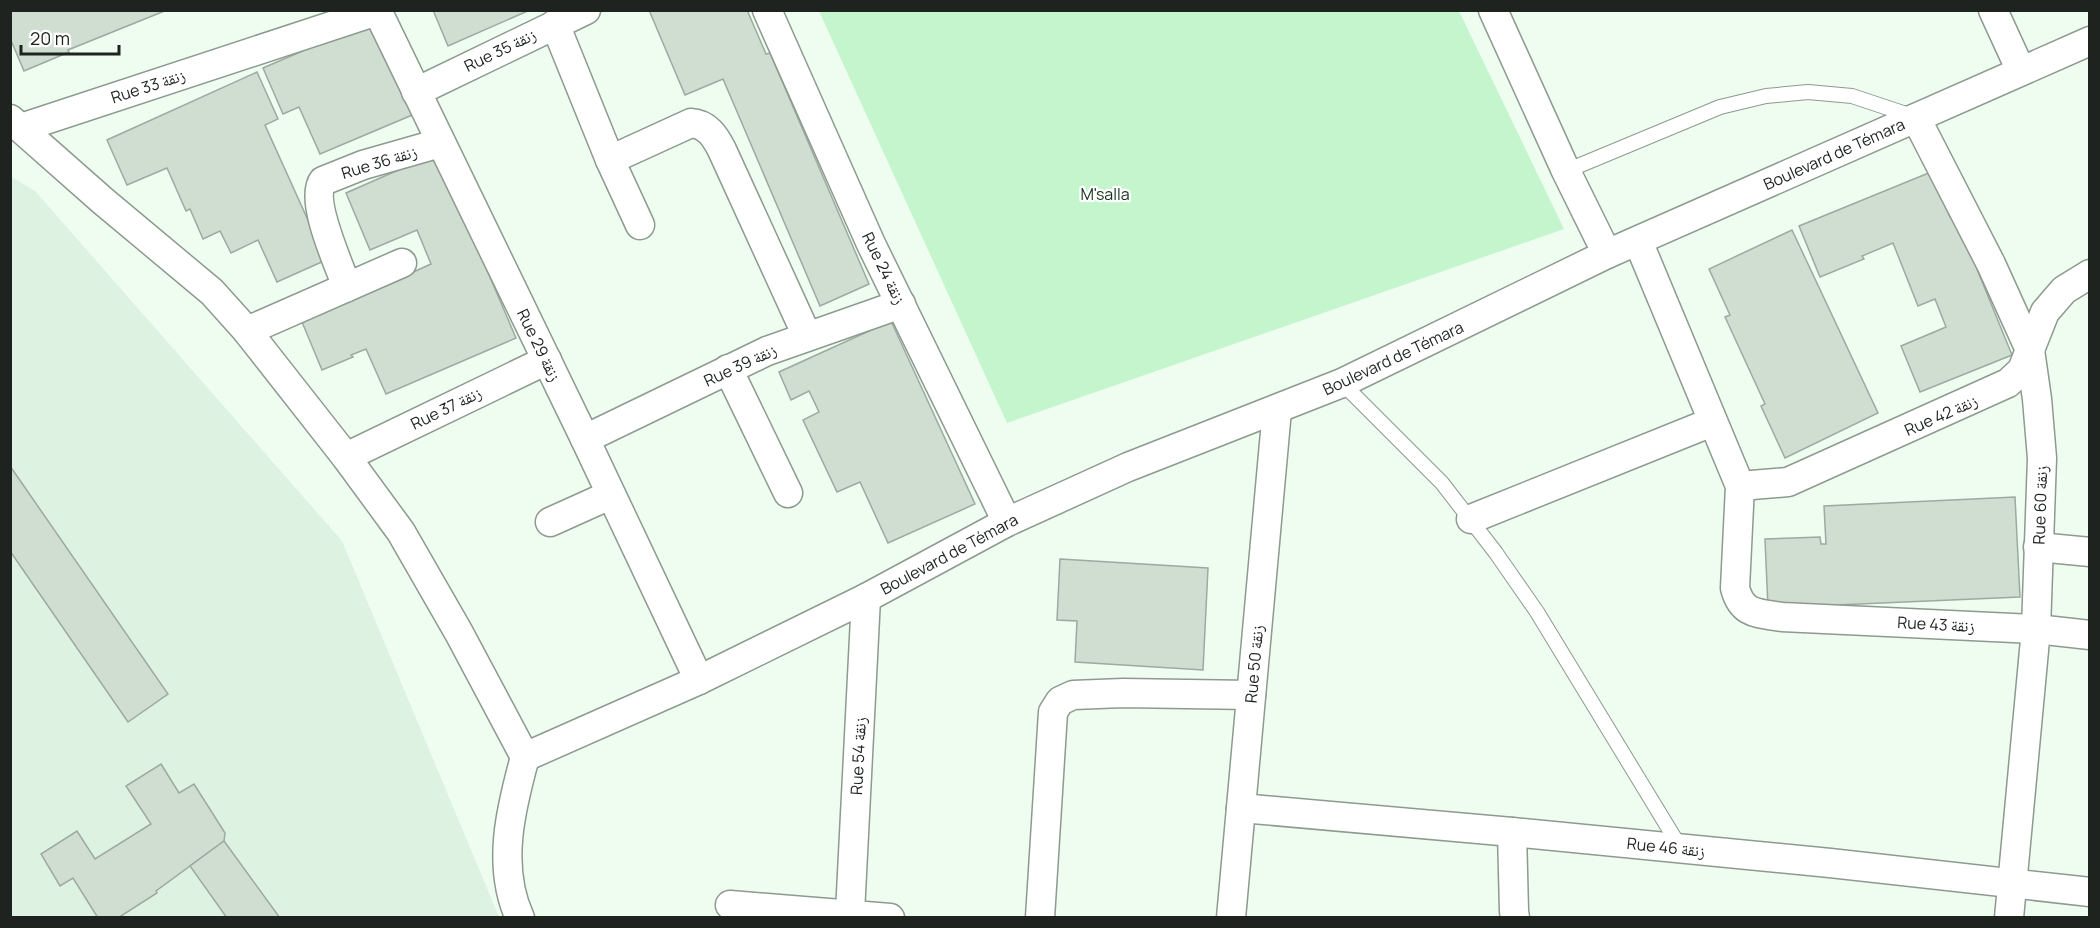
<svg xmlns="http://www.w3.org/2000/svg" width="2100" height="928" font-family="Manrope,'Noto Naskh Arabic',sans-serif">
<rect width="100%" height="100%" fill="#eefdf0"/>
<polygon fill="#ddf2e0" points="10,176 35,191 342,541 499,917 11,917"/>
<polygon fill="#c4f5cc" points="819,11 1459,11 1564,229 1007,423"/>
<g fill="#cfded1" stroke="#9daa9f" stroke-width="1.5">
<polygon points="10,10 167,10 68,50 69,52 24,71 10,38"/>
<polygon points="433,10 530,10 448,46"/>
<polygon points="649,10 747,10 766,54 770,53 869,284 820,306 723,79 685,95"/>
<polygon points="377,19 417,113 320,154 299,107 283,114 263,68"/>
<polygon points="257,72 278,119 265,125 326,260 277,282 258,240 231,253 220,231 203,239 190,209 186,211 167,168 127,185 107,140"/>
<polygon points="437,153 516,338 386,394 366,349 351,355 353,357 322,370 302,322 431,264 417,230 370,250 346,193"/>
<polygon points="1931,172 1950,217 1955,215 2012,355 1920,392 1901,346 1946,327 1935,299 1918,306 1893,243 1862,256 1864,259 1820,277 1799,226"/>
<polygon points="1792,230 1878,413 1785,458 1761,406 1765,404 1725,317 1730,315 1709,269"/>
<polygon points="891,321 975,504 888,543 860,482 837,492 803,420 819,412 809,391 791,400 779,372"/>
<polygon points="10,466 168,694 128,722 10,551"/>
<polygon points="2015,497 2020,597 1768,608 1765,539 1820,537 1821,544 1826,544 1824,506"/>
<polygon points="1060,559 1208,568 1203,670 1075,662 1077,621 1057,620"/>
<polygon points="161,764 179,793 194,784 225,833 224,841 156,891 157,893 118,918 98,918 73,878 60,886 41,854 77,831 95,859 151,824 126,786"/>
<polygon points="224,841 280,918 227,918 190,866"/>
</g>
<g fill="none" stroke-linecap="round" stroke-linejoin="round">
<g stroke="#8d9a8f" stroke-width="16">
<g id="lane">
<polyline points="1566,171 1720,107 1766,96 1808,92 1852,96 1912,116"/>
<polyline points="1342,383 1442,483 1496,553 1537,612 1680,847"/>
</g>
</g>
<g stroke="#8d9a8f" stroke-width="31">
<g id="street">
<polyline points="377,10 585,439 699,680"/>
<polyline points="767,10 871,244 1007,522"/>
<polyline points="1493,10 1566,171 1607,254"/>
<polyline points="1993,10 2021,71"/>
<polyline points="555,24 610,160 640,225"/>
<polyline points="416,92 586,10"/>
<polyline points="1916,118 1991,264 2030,350 2037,399 2042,458 2036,629 2009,918"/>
<polyline points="10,119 103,201 212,292 247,331 346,457 401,532 459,633 525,757 699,680 866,598 1007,522 1128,467 1342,383 1607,254 2090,41"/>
<polyline points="21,128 377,11"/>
<path d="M 610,160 L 691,123 C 707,124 715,136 722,150 L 807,336"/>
<path d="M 1638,241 L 1740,486 L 1735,588 C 1742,615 1758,613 1782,617 L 2036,629 L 2090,635"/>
<path d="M 347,287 C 339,265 309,200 323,181 L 363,165 L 440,143"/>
<polyline points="247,331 402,263"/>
<polyline points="728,369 788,493"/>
<polyline points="585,439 767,351 901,304"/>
<polyline points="346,457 547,360"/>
<polyline points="1740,486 1788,482 2008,383 2022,370 2045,312 2064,290 2090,274"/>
<polyline points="1471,519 1712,422"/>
<polyline points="550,522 610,495"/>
<polyline points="2038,547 2090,552"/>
<polyline points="1241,808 1512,832 1830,863 2090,892"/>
<polyline points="1512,832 1514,911 1515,918"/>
<polyline points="730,905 890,918"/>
<polyline points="850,913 866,598"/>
<path d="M 520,918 C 496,866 511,808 525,757"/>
<polyline points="1040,918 1053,712 1060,701 1073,695 1123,693 1251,695"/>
<polyline points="1231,918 1277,410"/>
</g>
</g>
<use href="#lane" stroke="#fff" stroke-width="14"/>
<use href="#street" stroke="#fff" stroke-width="28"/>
</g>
<g text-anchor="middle" stroke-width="4.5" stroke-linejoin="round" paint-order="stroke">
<g font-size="16" fill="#1e231f" stroke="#fff">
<text transform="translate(500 50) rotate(-26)" y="6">Rue 35 زنقة</text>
<text transform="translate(148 86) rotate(-18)" y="6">Rue 33 زنقة</text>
<text transform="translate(1834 154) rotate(-24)" y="6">Boulevard de Témara</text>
<text transform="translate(379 162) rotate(-17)" y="6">Rue 36 زنقة</text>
<text transform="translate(884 268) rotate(64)" y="6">Rue 24 زنقة</text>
<text transform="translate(539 345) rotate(64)" y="6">Rue 29 زنقة</text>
<text transform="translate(1393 358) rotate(-25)" y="6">Boulevard de Témara</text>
<text transform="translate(740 365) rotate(-25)" y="6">Rue 39 زنقة</text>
<text transform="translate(446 408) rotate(-26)" y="6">Rue 37 زنقة</text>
<text transform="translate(1941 415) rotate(-24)" y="6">Rue 42 زنقة</text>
<text transform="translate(2040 505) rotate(-88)" y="6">Rue 60 زنقة</text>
<text transform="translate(949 554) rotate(-28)" y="6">Boulevard de Témara</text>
<text transform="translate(1936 624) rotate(3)" y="6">Rue 43 زنقة</text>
<text transform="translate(1254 664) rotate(-85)" y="6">Rue 50 زنقة</text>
<text transform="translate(858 756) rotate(-87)" y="6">Rue 54 زنقة</text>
<text transform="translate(1666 847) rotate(6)" y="6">Rue 46 زنقة</text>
</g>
<g font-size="16" fill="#13341b" stroke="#fff">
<text x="1105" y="200">M'salla</text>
</g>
</g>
<rect width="2100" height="928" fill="none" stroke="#1e231f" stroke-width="24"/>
<path d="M21 45v9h98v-9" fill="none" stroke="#1e231f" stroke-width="3"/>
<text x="30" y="45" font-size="18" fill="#1e231f" stroke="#ffffff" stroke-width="4.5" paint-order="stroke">20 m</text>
</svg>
